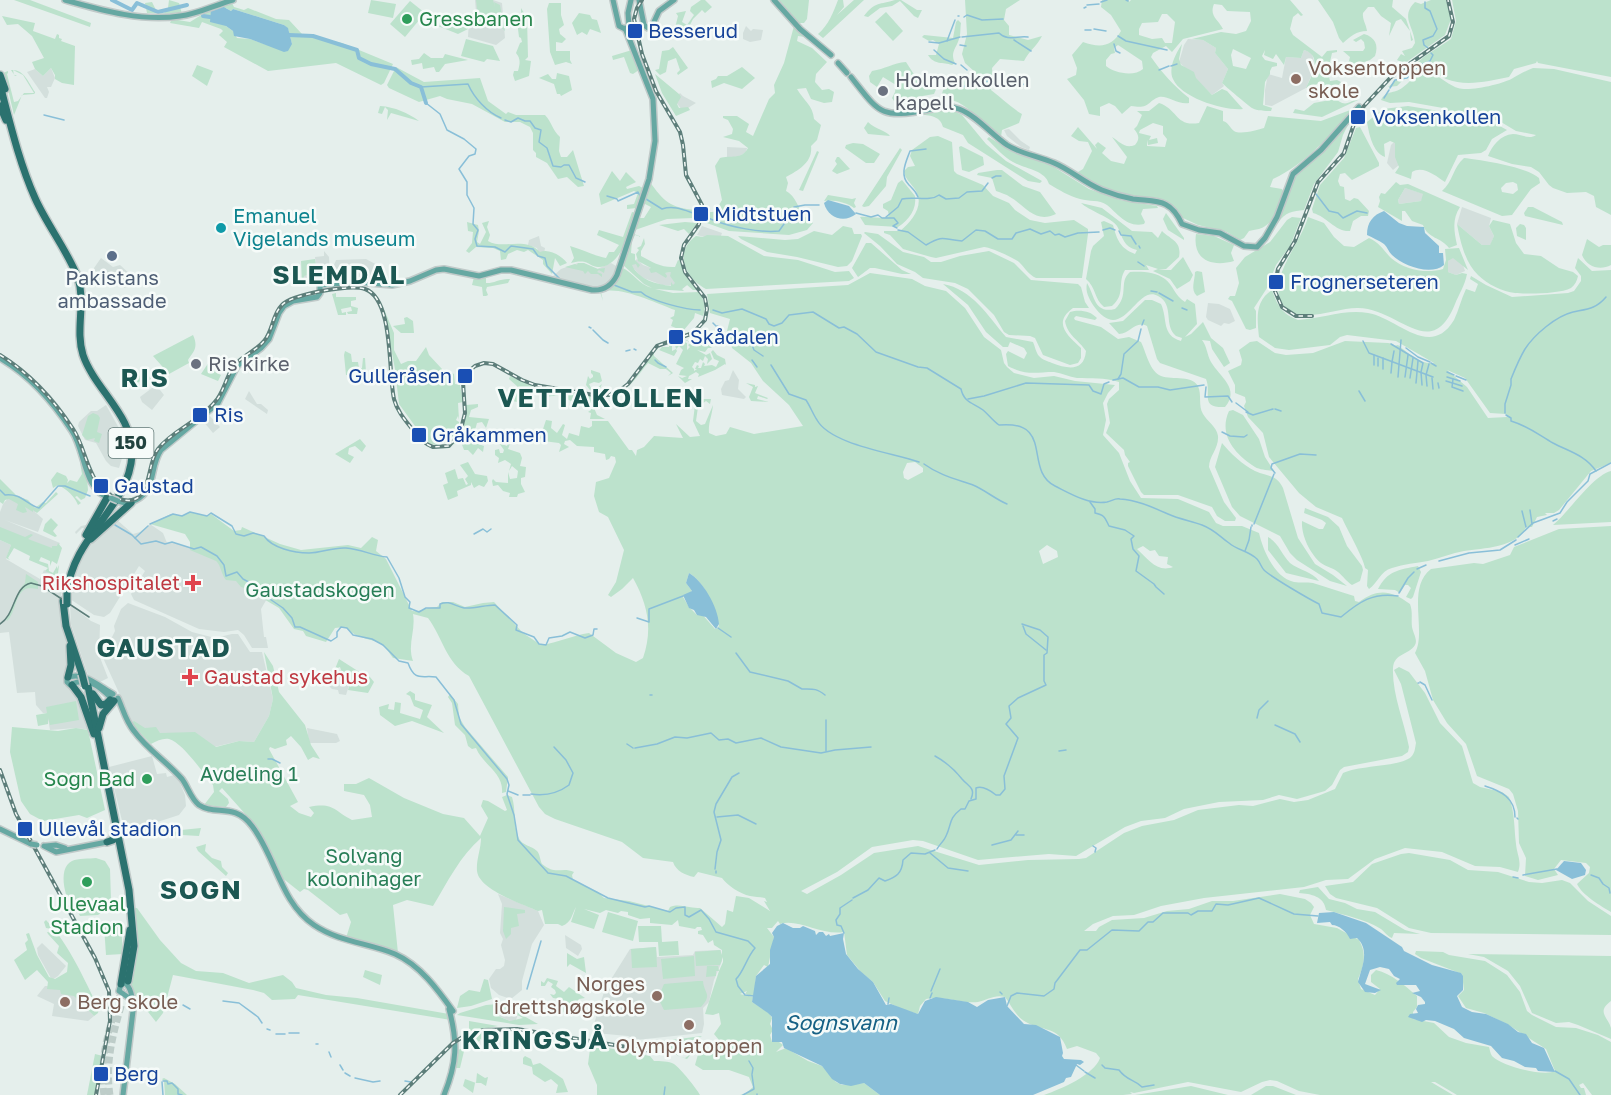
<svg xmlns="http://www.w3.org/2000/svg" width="1611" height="1095" font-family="'Golos Text',sans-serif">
<rect width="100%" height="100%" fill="#e5efec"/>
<g fill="#d3dfdc">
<polygon points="475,0 493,0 502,3 505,38 496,45 468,37 469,18 476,12"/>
<polygon points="746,26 751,31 753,29 763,30 761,40 750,42 743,39 743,33"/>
<polygon points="1188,39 1203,40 1216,48 1215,53 1228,69 1222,83 1224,86 1212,95 1179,62 1184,45"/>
<polygon points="1304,50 1312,53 1315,67 1306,88 1272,106 1265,105 1265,90 1268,74 1282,78 1286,57 1301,58"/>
<polygon points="51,68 55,78 51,87 47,87 49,92 47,98 45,98 27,72 35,69 43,76"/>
<polygon points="680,93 683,96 696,103 683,111 674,100"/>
<polygon points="1009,129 1021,141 1030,147 1029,150 1021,147 1007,136 1004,130"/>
<polygon points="1395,141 1405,160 1393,170 1387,163 1391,145"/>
<polygon points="727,147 747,148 746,152 736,158 727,157"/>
<polygon points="1405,188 1424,194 1423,198 1421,201 1399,204 1398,200"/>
<polygon points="1462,207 1491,218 1489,226 1494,236 1490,246 1482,245 1457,224"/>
<polygon points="702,226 722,233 719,241 697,235"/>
<polygon points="539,236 541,246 545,248 544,254 539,253 537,248 528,245 529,240"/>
<polygon points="324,251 329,257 330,277 327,279 303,283 302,276 308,275 316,267 315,257 324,256"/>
<polygon points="1453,257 1463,265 1465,271 1456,275 1448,272 1448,261"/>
<polygon points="101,258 113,267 120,265 133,277 125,288 95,271 94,268"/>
<polygon points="366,259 379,266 376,282 340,281 335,278 334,265 336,260"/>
<polygon points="637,259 643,265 665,273 676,271 687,285 682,289 679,286 662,285 641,277 631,265"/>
<polygon points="578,263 583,263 597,269 611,263 618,267 615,276 607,286 594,289 551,278 561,269"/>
<polygon points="1208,303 1219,304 1230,309 1235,321 1229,324 1224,323 1221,326 1208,320 1206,317"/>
<polygon points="733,370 739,380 738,389 746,397 744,399 722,395 721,389 725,381 729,380"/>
<polygon points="156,385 164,395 152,410 142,402 140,397"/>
<polygon points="249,391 257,404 261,404 268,410 267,414 245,399"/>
<polygon points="106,405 125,439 126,445 119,468 111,466 106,461 96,443 85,440 78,426 79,422 91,411 97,411"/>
<polygon points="209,415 220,427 213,433 203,421"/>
<polygon points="12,494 27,500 37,510 35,512 43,519 38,532 5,520 60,543 58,547 52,550 0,529 0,512 3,504"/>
<polygon points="116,519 133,534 140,532 150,524 163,533 167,543 172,542 188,547 201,547 232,575 268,597 261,609 264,637 266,637 268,648 252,648 244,635 238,630 224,632 199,629 134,600 131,594 145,571 139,566 110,613 104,617 94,615 61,593 70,654 68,674 64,679 64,685 76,692 91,730 76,728 50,730 47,713 43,713 36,705 35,692 17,693 9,632 0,633 0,540 11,545 6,559 40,579 44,570 55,574 51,586 69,594 88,529 82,528 76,534 75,532 81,526"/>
<polygon points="128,603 165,617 192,632 215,638 232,634 238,634 250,652 262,652 273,699 269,716 254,742 239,741 214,747 193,733 160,733 135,728 104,660 102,649 106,641 112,637 115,631 114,626 121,609"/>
<polygon points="70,605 91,621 100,625 99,655 108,678 100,682 89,678 71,624"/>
<polygon points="336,673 351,679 346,695 339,694 338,690 332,689 326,683"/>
<polygon points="307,728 337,734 340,741 336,743 309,743"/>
<polygon points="152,756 157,774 166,773 167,777 174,775 179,781 185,795 186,806 179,815 145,826 124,829 109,767"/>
<polygon points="498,894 538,911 544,925 532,944 522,981 522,990 511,999 499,995 491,988 489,979 496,969 500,969 504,966 505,960 501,945 503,939 500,933 502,904"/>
<polygon points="565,935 581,945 582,949 578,956 566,948"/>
<polygon points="42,943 66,966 58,976 52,980 38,955 37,948"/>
<polygon points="656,947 657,957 693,955 695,951 721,950 722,961 714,980 709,1002 703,1008 704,1024 702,1033 636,1040 628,1036 595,1033 593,1027 605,989 630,949"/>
<polygon points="45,986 65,986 94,1016 88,1021 52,1016 54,1004 37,996"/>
<polygon points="506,1008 518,1014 515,1023 489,1012"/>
</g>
<g fill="#bce2cc" fill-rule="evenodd">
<polygon points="14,0 30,0 91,23 90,27"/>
<polygon points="169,0 179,3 182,14 147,13 145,3 152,2 157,12 164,13 168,8"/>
<polygon points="371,0 396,4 393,18 368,13"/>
<polygon points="476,0 493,0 495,7 494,2 500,5 505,31 502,28 498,14 489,16 490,23 487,24 483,21 481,24 480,21 477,22 473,19 472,22 468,23 468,29 458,34 438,26 463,20 473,13 474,18 478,17"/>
<polygon points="701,0 705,0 712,7 705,13 702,10 693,19 685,35 679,35 675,28 678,16 676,13 686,11 682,22 687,25 694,15 690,11 691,7"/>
<polygon points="779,0 809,0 807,19 804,23 799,23"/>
<path d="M 838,0 L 843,0 L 844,7 L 837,15 L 854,0 L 864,0 L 823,38 L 818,34 C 828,26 834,11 838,0 Z"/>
<path d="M 895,0 L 901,0 L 917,10 L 922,10 L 918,18 L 914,16 L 900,1 L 892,6 L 880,8 L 868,17 L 864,16 C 875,1 880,5 895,0 Z"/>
<path d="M 965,0 L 1020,0 L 1006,9 L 1004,20 L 1009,26 L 1009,35 L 1028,40 L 1042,36 C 1037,46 1029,51 1024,61 L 1000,59 L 992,68 L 993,81 L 990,83 L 991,90 C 1002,98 1010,107 1022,114 L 1019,123 L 1002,130 L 1001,137 C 984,127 964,97 945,100 L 942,97 C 942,85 950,84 958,77 L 967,83 L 974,83 L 976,73 L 965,63 L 962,54 L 967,34 Z"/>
<path d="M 1102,0 L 1129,0 L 1129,2 L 1131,0 L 1290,0 L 1303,15 L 1301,16 L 1298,13 L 1293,17 L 1290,29 L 1293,35 L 1322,57 L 1327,51 L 1337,50 L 1337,52 L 1332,53 L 1330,62 L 1332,64 L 1328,72 L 1330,81 L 1337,80 L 1341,82 L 1334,90 L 1333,96 C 1341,105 1347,106 1356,98 L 1358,100 L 1322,117 L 1293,113 L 1295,109 L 1304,111 L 1314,103 L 1330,100 L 1323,82 L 1306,88 C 1312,75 1323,56 1304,50 L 1301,58 L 1286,57 L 1284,65 L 1276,54 L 1273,59 L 1264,55 L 1265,50 L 1262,56 L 1265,60 L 1277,63 L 1277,66 L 1272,67 L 1270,71 L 1270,74 L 1265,82 L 1263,105 L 1272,108 L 1271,111 C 1265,111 1257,111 1252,108 C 1249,106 1225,86 1222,83 L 1228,69 L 1215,53 L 1216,48 L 1203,40 L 1192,39 L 1221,32 L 1236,34 L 1246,31 L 1251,21 L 1250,12 L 1227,11 L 1222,5 L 1214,4 C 1209,16 1218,19 1223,29 L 1183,39 L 1172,52 L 1166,46 L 1153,53 L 1151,57 C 1162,73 1174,86 1189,98 L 1189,103 C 1178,105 1167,95 1159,97 C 1146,102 1151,109 1131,106 L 1122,114 L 1115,106 L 1109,103 L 1100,107 L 1100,116 L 1089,114 L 1084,100 L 1067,79 L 1076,75 L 1077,68 L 1072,55 L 1083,42 C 1100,48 1112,47 1121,31 L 1111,15 L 1101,7 ZM 1162,14 L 1167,14 L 1175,22 L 1172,43 L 1165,43 L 1162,38 L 1152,39 L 1139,35 L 1139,29 L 1142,23 L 1158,22 ZM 1118,45 L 1142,61 L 1143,69 C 1134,77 1114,73 1106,66 L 1106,60 L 1111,54 L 1115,53 L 1114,48 ZM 1233,49 L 1251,58 L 1246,69 L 1233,66 L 1231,55 Z"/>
<path d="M 1318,0 L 1393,0 L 1392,7 L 1406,19 L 1413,40 L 1411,41 L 1410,31 L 1401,19 L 1396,21 L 1389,36 L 1391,23 L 1381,16 L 1374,7 L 1368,7 L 1363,13 C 1362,19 1366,24 1367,31 C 1356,31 1351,36 1343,43 L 1339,38 L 1333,22 Z"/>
<path d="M 1431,0 L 1446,0 L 1451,19 L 1445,35 L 1398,68 L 1401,62 L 1397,60 L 1401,54 L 1405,56 L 1402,51 L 1412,48 L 1415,43 C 1414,26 1400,17 1415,2 L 1421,4 Z"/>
<path d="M 1452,0 L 1611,0 L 1611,77 L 1538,63 L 1537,61 L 1536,63 L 1514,69 L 1509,77 C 1488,81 1467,87 1446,79 C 1436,75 1434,66 1422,65 L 1412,71 L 1397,86 L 1388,87 L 1425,56 L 1451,39 L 1456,21 Z"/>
<polygon points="410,1 425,13 405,37 390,24"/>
<path d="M 232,3 L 234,7 L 244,10 L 248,8 L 276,19 L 289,20 L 302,34 L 342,43 L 393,64 L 384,83 L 381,85 L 336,63 L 268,71 L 224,47 L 227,42 L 219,35 L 223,31 L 221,29 L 202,22 L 199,28 L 170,23 L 172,19 L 190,22 L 211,9 ZM 226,8 L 231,11 L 233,9 L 284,25 L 288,29 L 292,44 L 267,45 L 250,39 L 237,38 L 233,31 L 226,26 Z"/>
<polygon points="549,3 561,3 561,15 564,25 559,29 560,34 566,39 562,43 556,42 556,51 570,51 570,60 572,64 566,62 555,65 550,52 547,9"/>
<path d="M 521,8 L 527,18 L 528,57 L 525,60 L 531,61 L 529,76 L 515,81 L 513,75 L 514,71 L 518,71 C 520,64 521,59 516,53 L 520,43 L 522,42 L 521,38 L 519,37 L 517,21 L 521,20 Z"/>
<polygon points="886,12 903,31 893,41 875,22"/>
<polygon points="579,13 590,15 592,19 597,20 601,33 590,29 587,35 582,32 577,35 572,23"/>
<polygon points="2,16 35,23 33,31 55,39 57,34 59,35 59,38 62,39 61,41 75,46 74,85 62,83 55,79 55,75 51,68 43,76 35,69 32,62 44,58 32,36 18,24 7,25"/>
<path d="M 958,20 L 961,23 C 960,28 961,34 959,39 C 956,49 950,52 955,63 L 952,65 C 943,62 934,65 928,55 L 936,55 L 939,44 L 933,40 L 929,41 L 922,37 L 924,35 L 953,38 L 956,22 Z"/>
<path d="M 794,26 L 805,37 L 798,36 L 797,41 L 812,48 L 827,62 L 816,74 L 815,82 L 822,90 L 829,89 L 834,92 L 832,102 L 824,103 L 811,99 L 806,88 L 797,89 C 803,100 813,105 814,119 L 821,125 L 817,140 L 811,146 C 813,162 799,170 786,177 L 788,183 L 786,191 C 800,199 796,213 813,223 L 807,230 L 789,235 L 729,231 L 704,222 L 704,212 C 718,213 715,211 722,200 L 715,166 L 720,158 C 730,155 742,160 748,148 L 739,141 L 723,137 L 732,134 L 733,129 L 728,120 L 723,118 L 723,116 L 737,116 L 749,124 L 746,132 L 753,136 L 769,99 L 775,93 L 774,85 L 784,63 Z"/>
<path d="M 1364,34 C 1375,37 1379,45 1375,56 L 1370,60 L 1347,68 L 1343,65 L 1349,61 L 1350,57 L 1343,51 L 1363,51 L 1365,48 L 1364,42 L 1361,39 L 1356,42 L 1353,40 Z"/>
<polygon points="466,39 493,46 500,61 487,59 484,62 461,56"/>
<path d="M 1182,44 L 1179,59 L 1181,65 L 1194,72 L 1196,78 L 1212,95 L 1222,89 L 1227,91 L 1243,109 C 1225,111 1181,98 1173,79 C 1168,68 1176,53 1182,44 Z"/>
<polygon points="673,47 688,68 678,75 677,73 680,70 676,58 668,61 666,72 660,75 655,70 659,69 662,51 669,50"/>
<polygon points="632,50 639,70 633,74 630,73 624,57 613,60 612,56"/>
<polygon points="424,53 431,58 443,58 445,54 468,60 445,64 439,72 436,72 434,67 423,69 422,63 412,65 411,60 419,59"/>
<path d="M 906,62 L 915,76 C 923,77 929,80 936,81 L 937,87 L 934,94 L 917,97 L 913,102 L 898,98 L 894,101 L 892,98 L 895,92 L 896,85 L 883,77 L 877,87 L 870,82 L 869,76 L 872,71 C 885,69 893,63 906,62 Z"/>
<polygon points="197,65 213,71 207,86 192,76"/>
<path d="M 396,67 L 424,82 L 480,78 L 488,101 L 506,114 L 508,112 L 516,115 L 545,115 C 552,122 552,130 560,137 L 559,151 L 561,157 L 567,157 L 573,150 L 584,186 L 578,187 L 567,177 L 558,179 L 547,163 L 536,157 L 536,153 L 533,150 L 533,133 L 530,127 L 520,122 L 505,122 L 472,104 L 447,99 L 440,96 L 419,102 L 389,88 L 387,85 Z"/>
<polygon points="742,67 755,78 742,89 724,83 712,88 711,81 716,79 718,76 727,76"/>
<path d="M 1533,68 L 1554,69 L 1611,82 L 1611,215 L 1596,207 L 1594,196 L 1586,192 L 1567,193 L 1553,188 L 1549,185 L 1539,172 L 1531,167 L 1512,164 L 1488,156 C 1492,146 1500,135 1513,134 C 1521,134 1529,140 1536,135 L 1516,131 L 1501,122 L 1483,117 L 1458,116 L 1443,108 L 1409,102 L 1390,103 L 1381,100 C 1386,90 1394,94 1402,88 C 1409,83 1414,76 1421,70 C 1434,70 1445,84 1458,88 C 1469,92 1503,84 1513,78 C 1520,74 1525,71 1533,68 Z"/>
<path d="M 11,70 C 24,69 28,82 35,92 L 35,93 L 34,94 L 22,95 L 14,115 L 6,81 L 4,77 L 9,103 L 3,73 L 8,71 L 8,73 L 7,74 L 14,102 L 18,101 L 24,93 L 34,93 L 23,75 L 13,70 L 14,75 L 17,75 L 15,76 Z"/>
<polygon points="557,73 569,76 572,90 561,96 560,94 557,94 554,84 539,78 548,74 552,79 556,79"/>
<polygon points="655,74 679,94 681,97 677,104 679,108 688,107 690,110 676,116 662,93"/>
<path d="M 1159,103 C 1178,109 1175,127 1199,123 L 1207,106 L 1223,111 L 1223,121 C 1229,123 1229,127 1234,131 C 1240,135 1258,130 1264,128 L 1268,116 L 1321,121 L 1353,109 C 1328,137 1307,163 1273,179 L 1270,187 L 1282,189 L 1284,193 C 1279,206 1274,225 1259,229 C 1255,230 1252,230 1249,231 L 1244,238 L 1240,240 L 1227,232 L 1198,225 L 1183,218 L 1174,207 L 1158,198 L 1126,196 L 1100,187 L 1077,175 L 1078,172 L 1083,169 L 1092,151 L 1088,142 L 1079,141 L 1071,136 L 1078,127 L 1097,149 L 1095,145 L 1098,142 L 1106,148 L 1102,153 L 1111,161 L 1124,164 L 1127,157 L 1112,137 C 1120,142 1125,149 1135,145 C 1140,139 1139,135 1134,129 L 1137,126 L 1142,115 L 1137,111 L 1149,111 ZM 1153,123 L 1163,126 L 1163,134 L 1167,139 L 1165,147 L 1147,146 L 1147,140 L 1148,145 L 1158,143 L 1157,138 L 1149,140 L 1151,136 L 1139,133 L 1140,130 Z"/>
<path d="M 380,106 C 395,107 408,113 419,121 L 391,113 L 387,120 L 388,110 L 385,107 L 382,114 L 378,113 Z"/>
<path d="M 1408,106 L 1439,111 L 1457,120 L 1482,121 L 1496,124 L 1507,130 L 1492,139 L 1486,150 L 1481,153 L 1458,155 L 1445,182 C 1436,176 1423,165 1412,172 L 1411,179 L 1395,173 L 1399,167 L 1395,157 L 1395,143 L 1390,141 L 1384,144 L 1385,157 C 1373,153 1369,134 1367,122 L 1383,109 Z"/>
<path d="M 942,110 L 952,110 L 962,115 L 986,144 L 1006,161 L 1042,181 L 1040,183 L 1028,181 L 968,143 L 963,135 L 943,127 C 940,115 929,116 920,114 Z"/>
<path d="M 1352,117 L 1343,135 L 1338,152 L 1314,184 L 1304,210 C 1293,211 1285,212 1278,223 L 1277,221 L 1295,177 Z"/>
<path d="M 868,122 C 875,129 887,131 890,136 L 868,134 L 864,128 Z"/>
<path d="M 1360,127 L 1379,163 L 1379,166 L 1352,180 L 1345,173 L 1340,174 L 1338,181 L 1340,186 L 1344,187 L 1345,199 L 1350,201 L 1354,198 L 1358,199 L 1369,211 L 1368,216 L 1361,216 L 1353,221 L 1350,231 C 1335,232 1328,217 1313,213 L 1312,209 L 1320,185 L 1344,158 L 1356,128 Z"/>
<path d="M 938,136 L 952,142 L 954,171 L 957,174 L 983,185 L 993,196 L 1009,203 L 1015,210 L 1030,220 L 1045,223 L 1074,220 L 1088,229 L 1088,234 L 1082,278 L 1036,278 C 1029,275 1025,268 1019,262 C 1014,258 990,247 984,247 L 936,258 L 931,257 L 903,249 L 890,235 L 884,233 L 884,231 L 900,231 C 913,221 926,203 914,188 C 910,182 905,179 904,171 L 908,167 L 915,166 L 910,156 L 912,150 L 930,137 Z"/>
<path d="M 989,137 L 1009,150 L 1049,164 L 1089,189 L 1120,200 L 1157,206 L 1158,208 L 1143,209 L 1141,214 L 1145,222 L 1144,224 C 1127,228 1118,214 1107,205 C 1099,199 1089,202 1080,199 C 1069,196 1059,190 1049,184 C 1045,170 1025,169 1013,162 C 1004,157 995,147 987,139 Z"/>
<polygon points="853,143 863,144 880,154 874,163 866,163 845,148 846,145"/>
<polygon points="961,146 983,157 984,165 969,172 962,170 959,147"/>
<polygon points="900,148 902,150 887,177 886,186 869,206 864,207 862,206"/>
<polygon points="817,151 819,152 803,191 799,190"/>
<polygon points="837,157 839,157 850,169 837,174 832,171 837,164 835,161"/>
<path d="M 1464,158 C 1482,160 1527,167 1539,178 L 1540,183 L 1531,189 L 1512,215 L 1502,216 L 1442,191 C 1453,182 1453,167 1464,158 ZM 1513,182 L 1517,184 L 1518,190 L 1513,194 L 1502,192 L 1501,188 L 1506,183 Z"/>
<path d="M 997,170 L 1002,170 L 1023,186 L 1040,192 L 1056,214 C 1035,224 1026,206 1010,197 C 1006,194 1001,193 996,191 L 992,178 L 977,175 L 978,173 Z"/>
<polygon points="612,171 620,181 626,172 636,182 626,187 627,189 639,186 645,189 637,208 627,209 627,205 634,204 638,193 634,191 601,205 599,194"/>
<path d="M 902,180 L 915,196 C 917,209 909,220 898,227 L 865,225 L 860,217 C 869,216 882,220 889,216 L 888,211 L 883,208 L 883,204 L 891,200 L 898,183 Z"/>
<path d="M 650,182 C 663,201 671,208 695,210 L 694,218 L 667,219 L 635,230 L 638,218 L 644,218 L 651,207 L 643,203 Z"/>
<path d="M 1396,182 L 1400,185 L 1408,184 L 1460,207 C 1452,219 1454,231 1457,245 L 1449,248 C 1441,237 1428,239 1423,225 L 1412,221 L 1405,211 L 1402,211 L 1402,221 L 1378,207 L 1380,201 L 1379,197 L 1381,193 L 1385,194 ZM 1405,188 L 1423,194 L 1421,201 L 1399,204 L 1398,200 Z"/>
<path d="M 828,195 L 852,199 L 856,198 L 854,203 L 856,207 L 854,208 C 848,203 833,199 824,201 Z"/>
<path d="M 1081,203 L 1102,208 L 1132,231 L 1152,232 L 1158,238 L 1162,231 C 1171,240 1182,241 1179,257 L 1166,269 L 1158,270 L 1171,270 L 1183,257 L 1193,275 L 1190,281 L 1177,289 L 1170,279 L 1153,271 L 1158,269 L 1146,265 L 1149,270 L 1125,270 C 1117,283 1126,294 1112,306 L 1104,307 C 1094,299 1096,287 1086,279 L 1091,251 L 1093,246 L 1104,236 L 1101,222 L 1104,221 L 1113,225 C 1117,240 1120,248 1135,254 L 1137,250 C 1123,247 1123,237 1117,226 C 1112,218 1088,210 1081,203 Z"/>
<polygon points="1528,207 1533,207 1562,222 1563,225 1525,216 1524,213"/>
<path d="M 632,212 L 636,213 C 631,229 621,268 598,267 C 593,267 589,263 585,262 C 580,261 575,262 571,263 L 574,258 L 570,246 C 582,249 594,256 606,258 L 609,252 L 614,252 L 619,245 L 597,235 L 599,230 L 623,237 Z"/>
<polygon points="1166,213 1184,238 1184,240 1168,230 1163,219"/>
<polygon points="1292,217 1301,218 1290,246 1276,265 1267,288 1254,308 1256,311 1256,328 1250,330 1246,329 1232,301 1228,299 1230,296 1235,296 1239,283 1236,268 1245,257 1270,242 1287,220"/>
<path d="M 1308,217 L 1324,223 L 1334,237 L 1344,246 L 1354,247 L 1369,238 C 1380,243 1383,250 1391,258 C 1405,270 1426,274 1443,269 L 1446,260 L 1445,249 L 1459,248 L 1468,270 L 1453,258 L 1448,261 L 1448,272 L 1456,275 L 1462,273 L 1467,274 C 1465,285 1459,294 1455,304 C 1431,364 1398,307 1357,308 C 1334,308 1295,328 1281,301 C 1269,277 1302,241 1308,217 Z"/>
<path d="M 1493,220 L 1510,224 L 1516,243 L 1524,254 L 1541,256 L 1559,268 L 1573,272 L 1578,276 C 1577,281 1575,285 1571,288 C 1560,294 1528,294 1515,293 C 1503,292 1487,284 1478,275 C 1465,263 1460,240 1457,224 L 1482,245 L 1490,245 L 1494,236 L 1489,226 Z"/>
<path d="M 489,221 L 487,227 L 490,235 L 488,241 C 503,250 525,236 540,252 C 549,248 562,256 567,263 L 560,266 L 555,258 L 552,274 L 543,264 L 543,260 L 528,250 L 524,252 L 517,250 L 508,254 L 506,259 L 501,260 L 500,251 L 493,248 L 476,247 L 469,253 L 466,251 L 472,243 L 473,232 L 468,231 L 467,222 L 478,225 L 479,231 L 477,242 L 480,244 L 486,232 L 482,223 Z"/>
<polygon points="685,222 697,223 689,234 684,229 678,231 659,225"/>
<polygon points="1520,224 1524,225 1526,228 1526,240 1517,236 1516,228"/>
<polygon points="843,226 852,228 854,234 861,234 862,236 852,261 847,266 838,267 797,257 767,252 741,239 738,236 785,240 798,239 814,231 832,235"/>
<path d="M 865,232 L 878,234 L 903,252 L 924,257 L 931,262 L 941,262 L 960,256 L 989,251 L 1014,263 L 1031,280 L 1078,284 L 1081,287 L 1085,302 L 1089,308 L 1073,308 C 1052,323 1068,336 1081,348 L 1081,358 L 1078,363 L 1070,365 L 1043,355 L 1035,338 L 1030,336 L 1009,335 L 1004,332 L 994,315 L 968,289 L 955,283 L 923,278 L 915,272 L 897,264 L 880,246 L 864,233 Z"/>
<path d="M 634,234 L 642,237 L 635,235 L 632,241 L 631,253 L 635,254 L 635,260 L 640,265 L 638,268 L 636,264 L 632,265 C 639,280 656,284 671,286 L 671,282 L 673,285 L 675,283 L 670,276 L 671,272 L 665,273 L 667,276 L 666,278 L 656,272 L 651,273 L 649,269 L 651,268 L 638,261 L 636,254 L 639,250 L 637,248 L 641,246 L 644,238 L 645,244 L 641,251 L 641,256 C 652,262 662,268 675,267 L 678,260 L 680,261 L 684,274 L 697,290 L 693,290 L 687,285 L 682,289 L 684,291 L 655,289 L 673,293 L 699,292 C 704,299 706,308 703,316 L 695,313 L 694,318 L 683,331 L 671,326 L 673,320 L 670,318 L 674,316 L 675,310 C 656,303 619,285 601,292 L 603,301 L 600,292 C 613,287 616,280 621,267 C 634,273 638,284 652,288 L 644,284 L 623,265 Z"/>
<path d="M 1196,234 L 1214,236 L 1234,245 L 1231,253 L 1234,261 C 1213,267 1192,261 1196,234 Z"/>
<path d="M 707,235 L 728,236 L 764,256 L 798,260 L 835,272 L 849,271 L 854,278 L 849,281 L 706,289 C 686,279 673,252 696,236 L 703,237 Z"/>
<path d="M 1587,239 L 1599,247 L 1603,245 L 1611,245 L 1611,265 C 1600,271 1587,267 1582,255 Z"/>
<polygon points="866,243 871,243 902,270 911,274 902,274 875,268 870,268 858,277 852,268"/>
<path d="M 1578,258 L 1592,271 L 1611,270 L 1611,463 L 1591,471 L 1559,510 L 1554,513 L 1545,513 L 1547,515 L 1537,517 L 1532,527 L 1526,527 C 1517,548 1483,548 1464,551 C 1452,553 1440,558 1428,561 C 1416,563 1404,564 1392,568 C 1380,571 1378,583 1369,589 L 1367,586 L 1368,570 L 1365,568 C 1364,559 1347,529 1342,518 L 1316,507 L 1299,493 L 1269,457 L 1263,433 L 1248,417 L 1244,406 L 1246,402 L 1245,397 L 1235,393 L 1235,385 L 1228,371 L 1241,365 L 1242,360 L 1239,350 L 1250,342 L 1257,341 L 1275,353 L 1286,355 L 1313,353 L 1345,341 L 1388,343 L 1393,344 L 1394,346 L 1398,345 C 1409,354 1421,365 1434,363 L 1396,341 L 1347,335 L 1340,337 L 1330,345 L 1289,350 L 1275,348 L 1259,337 C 1257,318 1255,301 1272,290 C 1277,305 1282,314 1298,320 C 1321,319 1344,309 1368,313 C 1396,317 1430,360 1454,320 C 1459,310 1461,299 1466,289 L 1475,292 L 1478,284 L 1470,279 L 1471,276 L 1486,285 L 1512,297 L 1568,293 L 1574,291 L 1581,281 L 1581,276 L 1575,268 ZM 1447,370 L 1465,378 L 1490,413 L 1506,414 L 1507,417 L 1488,418 L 1467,387 Z"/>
<polygon points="315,259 316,265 324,264 327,265 315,268 308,275 304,276 303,283 302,283 301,261"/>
<polygon points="578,263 584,263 598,269 605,268 604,273 599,270 597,272 602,274 602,277 598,274 591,274 588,271 585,274 583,271 565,267 575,264 577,265"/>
<path d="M 1197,271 L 1202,272 L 1205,292 L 1197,296 C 1190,290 1195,280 1195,272 Z"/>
<path d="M 1130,272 C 1141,271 1156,272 1165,279 C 1173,285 1175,296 1185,302 L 1187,299 L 1195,304 L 1197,324 L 1185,337 L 1191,334 L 1203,322 L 1211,338 L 1223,348 L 1230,363 L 1224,367 L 1212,349 L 1210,341 L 1202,340 C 1207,346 1207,355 1211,362 C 1219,376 1241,389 1225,407 C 1199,408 1212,394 1206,379 L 1160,363 L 1157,359 L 1147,326 C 1135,320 1130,334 1119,334 L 1109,323 L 1123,321 L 1145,300 L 1152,300 L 1161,304 C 1168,319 1161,335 1181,341 L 1182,338 L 1176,336 C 1163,325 1175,305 1158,296 C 1136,283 1123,348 1093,305 C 1089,298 1085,292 1087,283 C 1095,296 1094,314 1115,309 C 1130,295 1118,282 1130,272 Z"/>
<path d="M 870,273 L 912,279 L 925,286 L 946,291 L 965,308 L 984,337 L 1001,350 L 1004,363 L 1007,367 L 1014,373 L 1034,378 L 1054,376 L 1075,381 L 1115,385 L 1108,393 L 1103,403 L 1106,420 L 1103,435 L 1119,453 L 1130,481 L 1141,498 L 1178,499 L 1209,512 L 1216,523 L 1223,526 L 1242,526 L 1259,533 C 1263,550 1274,577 1294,582 C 1300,583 1307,582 1313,583 C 1327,587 1340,592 1354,596 L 1355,601 L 1359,602 C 1378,588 1391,590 1410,604 C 1413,612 1411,619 1412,627 C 1413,633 1418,640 1415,645 C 1409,655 1394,653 1393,668 C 1392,694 1404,721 1409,747 L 1408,752 L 1402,756 L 1344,767 L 1340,770 L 1332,785 L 1325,791 L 1297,799 L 1279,795 L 1263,800 L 1219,802 L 1184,809 L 1165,818 L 1141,821 L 1125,827 L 1076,856 L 1049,854 L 978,860 L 923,841 L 913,840 L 872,847 L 837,872 L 801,891 L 807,894 L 841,875 L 874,853 L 918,846 L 979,865 L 1028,860 L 1079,859 L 1086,858 L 1124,833 L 1142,826 L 1174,820 L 1198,810 L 1239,805 L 1253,806 L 1280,799 L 1294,802 L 1308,800 L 1335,789 L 1343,773 C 1360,765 1400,767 1411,757 C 1415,753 1415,748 1416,743 L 1401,684 L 1394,670 L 1399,667 L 1409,672 L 1425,693 L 1440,723 L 1462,746 L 1473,783 L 1480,787 L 1502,792 L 1509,797 C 1515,813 1514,828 1516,844 C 1517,855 1522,861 1518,872 L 1500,867 L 1475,866 L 1442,852 L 1405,848 L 1375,859 L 1348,879 L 1326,880 L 1304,887 L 1204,898 L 1161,906 L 1134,915 L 1113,916 L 1093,924 L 1084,931 L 1096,931 L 1099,927 L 1112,920 L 1144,918 L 1167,911 L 1189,909 L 1212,901 L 1233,901 L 1280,894 L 1305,899 L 1311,903 L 1314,907 L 1310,915 L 1314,924 L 1337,928 L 1359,940 C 1367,954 1364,966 1358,979 L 1361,989 L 1375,995 L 1380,989 L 1371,982 L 1371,975 L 1376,970 C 1392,974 1404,985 1417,996 L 1417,1007 L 1413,1012 L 1413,1019 L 1434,1023 L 1449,1037 L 1466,1043 L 1489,1047 C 1490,1050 1490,1053 1492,1056 C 1501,1066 1544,1077 1555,1071 L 1546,1049 L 1507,1024 L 1484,1013 L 1466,1008 L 1458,996 L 1464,990 L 1462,974 L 1421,958 L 1415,954 L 1416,951 L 1443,952 L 1449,955 L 1485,961 L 1507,975 L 1520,992 L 1527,1011 L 1532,1015 L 1556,1027 L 1576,1028 L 1598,1035 L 1611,1042 L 1611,1095 L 1592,1095 L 1583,1083 L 1579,1085 L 1581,1088 L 1584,1088 L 1586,1095 L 1457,1095 L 1435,1082 L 1431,1082 L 1453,1095 L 1320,1095 L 1299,1091 L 1277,1081 L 1270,1080 L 1262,1082 L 1241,1092 L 1188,1082 L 1134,1093 L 1130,1092 L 1132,1094 L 1123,1095 L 1044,1095 C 1061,1089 1094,1075 1100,1058 L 1096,1053 L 1077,1046 L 1067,1049 C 1058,1025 1043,1032 1026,1022 C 1015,1016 1012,1006 1005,997 C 995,994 987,1000 978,1002 C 961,1004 944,995 926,999 L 920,1006 L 918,1014 L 902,1009 L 885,1001 L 873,982 L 861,972 L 847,955 L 844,932 C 822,936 798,918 780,924 L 778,921 L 772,928 L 767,928 L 774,937 L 768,967 L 764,965 L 756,976 L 754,996 L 745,994 L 747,991 L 740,994 L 753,997 L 752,1002 L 769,1013 L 772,1018 L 770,1024 L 773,1030 L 770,1035 L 772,1042 L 779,1042 L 783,1045 L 776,1052 L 786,1048 L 808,1061 L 822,1066 L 836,1082 L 842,1085 L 864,1083 L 880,1095 L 740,1095 L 746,1093 L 753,1087 L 749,1077 L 729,1070 L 703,1070 L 695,1065 L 699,1051 L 705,1049 L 716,1054 L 720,1046 L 724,1046 L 714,1034 L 721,1024 L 719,1013 L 713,1015 L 705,1014 L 719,971 L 716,971 L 716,976 L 706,977 L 707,966 L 718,966 L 719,971 L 723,962 L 723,957 L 720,965 L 696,966 L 695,952 L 720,950 L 722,955 L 722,950 L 714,945 L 713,940 L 708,943 L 703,935 L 698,934 L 698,931 L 702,930 L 701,927 L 697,927 L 695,929 L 679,926 L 678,920 L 672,925 L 650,923 L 650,918 L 640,919 L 628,915 L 628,912 L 621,911 L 618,913 L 606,910 L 600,913 L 584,909 L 599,915 L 594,929 L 571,922 L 576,907 C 571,916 572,922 562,926 L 558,924 L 545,924 L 542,910 L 538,911 C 523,904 479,890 477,871 C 476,860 481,849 481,838 C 460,856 447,883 433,906 L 407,900 L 393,905 L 398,953 L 346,938 L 351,922 L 347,913 L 340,915 L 308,890 L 304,889 L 300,892 L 281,877 L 256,826 L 222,788 L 219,791 L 228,799 L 229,803 L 226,807 L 204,805 L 214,792 L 213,785 C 203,773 183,743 169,739 C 163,738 157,741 151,744 L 131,723 L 134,721 L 145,728 L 156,727 L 160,733 L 195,732 L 216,747 L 239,741 L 254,742 L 269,716 L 273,699 L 264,652 L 273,666 L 279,692 L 305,725 L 311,745 L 320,759 L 313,757 L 308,760 L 301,747 L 291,736 L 286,740 L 287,745 L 275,749 L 270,747 L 269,749 L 298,802 L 290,806 L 299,813 L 311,817 L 314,813 L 309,807 C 334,802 334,811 352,820 L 372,817 L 370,805 L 364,795 L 344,791 L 344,784 L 356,784 L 369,778 L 404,798 L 443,814 L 464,818 L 480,836 L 488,818 L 481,806 L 483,800 L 488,801 L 505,811 L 507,810 L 502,797 L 507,795 L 512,797 C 516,809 513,824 518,836 C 521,846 531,845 537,851 C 540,854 540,860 542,864 C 557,876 561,866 574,872 L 572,875 L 573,880 L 598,892 L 604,898 L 629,901 L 668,911 L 670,907 C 681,903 689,909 700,908 L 722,927 L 725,924 L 727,910 L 733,912 L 736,896 L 749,898 L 770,911 L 764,901 L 767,902 L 765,898 C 760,897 755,897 750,896 C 740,894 727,885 722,878 L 698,872 L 694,877 C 685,875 676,871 673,862 L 643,858 L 622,842 L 555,819 L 545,814 L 539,807 L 469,676 C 446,663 443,638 428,618 L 413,614 C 416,630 407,645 413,661 L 393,658 C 379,637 377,644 356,635 C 352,633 348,629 344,627 L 335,628 L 326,642 L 306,636 L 303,631 L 294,629 L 279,608 L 262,598 L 257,592 L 241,587 L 236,581 L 226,580 C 221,574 221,565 216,561 L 190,550 L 190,542 L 185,534 L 150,524 L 171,514 L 182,516 L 190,512 L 207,516 L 211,514 L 234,531 L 241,530 L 242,527 L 280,544 L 301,550 L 348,545 L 361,548 L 372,537 L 378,540 L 376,551 L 386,559 L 412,611 C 421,612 427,607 437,607 L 442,602 L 453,602 L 465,607 L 483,603 L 494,602 L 523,633 L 541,645 C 558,643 573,635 589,633 L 616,653 L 636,662 L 643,658 C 653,629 648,605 633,578 L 622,589 L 611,597 L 608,595 L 616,582 L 624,550 L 608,517 L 599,512 L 594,496 L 596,482 L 609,478 L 616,462 L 615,457 L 611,456 L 609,459 L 606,460 L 605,454 L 594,452 L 594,447 L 577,446 L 570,440 L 565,441 L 564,444 L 569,447 L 559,452 L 561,445 L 559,443 L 543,441 L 540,438 L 546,420 L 552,421 L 551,428 L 557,433 L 563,424 L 565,425 L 562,435 L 567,439 L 569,433 L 579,436 L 581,426 L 589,428 L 592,426 L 592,421 L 608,421 L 629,450 L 632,450 L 636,456 L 637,450 L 644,447 L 654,436 L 683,438 L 676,424 L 690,437 L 700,436 L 693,421 L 695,405 L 688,399 L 711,399 L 710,404 L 706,401 L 698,407 L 696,421 L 701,425 L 705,424 L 713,405 C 712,416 708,423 709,433 L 716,436 L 726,434 L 730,427 L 754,434 L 803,426 L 789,405 L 763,381 L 751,363 L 732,348 L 731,344 L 729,343 L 714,346 L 712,344 L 726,335 L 730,319 L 710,313 L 707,294 L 848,285 ZM 915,462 L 923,468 L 923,472 L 908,480 L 904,478 L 903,472 L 907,463 ZM 1047,545 L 1057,551 L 1058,557 L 1043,564 L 1039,551 ZM 1143,546 L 1150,551 L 1155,550 L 1159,556 L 1168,557 L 1167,564 L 1173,567 C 1157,573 1148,559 1137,549 ZM 689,573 C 706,583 713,606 719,625 L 718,628 L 715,629 L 701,613 L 697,615 L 689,607 L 683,597 L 692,591 L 686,583 Z"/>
<path d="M 474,277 L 486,277 L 486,283 C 492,284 501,278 510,279 L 508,283 L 487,287 L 486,290 L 488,295 L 486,296 L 483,296 L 482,287 L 472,285 Z"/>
<path d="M 943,284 C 972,289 988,316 1006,337 L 1033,342 C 1035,346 1036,353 1039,356 C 1042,360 1048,361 1052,363 C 1068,369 1084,372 1086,351 C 1079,340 1067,335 1065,321 L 1070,312 C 1079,309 1091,311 1097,318 L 1095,320 L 1076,316 L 1074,318 L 1075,320 L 1101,327 L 1118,339 L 1129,337 L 1141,342 C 1146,352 1149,369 1159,375 C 1169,381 1191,374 1198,386 C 1202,395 1198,406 1203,414 C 1207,421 1217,427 1218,436 C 1219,448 1209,456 1209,467 L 1224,502 L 1236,518 L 1235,521 L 1225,521 L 1217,516 L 1212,507 L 1178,495 L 1144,495 L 1141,492 L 1128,466 L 1128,463 L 1130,462 L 1125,455 L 1124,450 L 1106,433 L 1110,423 L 1107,404 L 1109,399 L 1119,390 L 1119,382 C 1104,377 1091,379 1077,378 C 1069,377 1062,373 1054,372 C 1036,372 1026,376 1008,366 L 1006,354 L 1008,351 L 1024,359 L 1027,353 L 1024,348 L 1010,342 L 1008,347 L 1003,347 L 986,332 L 968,305 Z"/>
<polygon points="336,293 340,293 336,293 336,297 356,297 356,300 351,301 351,306 358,308 357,314 348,314 347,312 352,311 351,307 341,309 342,313 346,312 346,315 338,315 332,294"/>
<path d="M 383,307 L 394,333 L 394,350 L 401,364 L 408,361 L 416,361 L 426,347 L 429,355 L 442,369 L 443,375 L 446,370 L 454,374 L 455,384 L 460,385 L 463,402 L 458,403 L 459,420 L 458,416 L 456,420 L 459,422 L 459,429 C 451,440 443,448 429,443 L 426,437 L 423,437 L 399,404 L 395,369 Z"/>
<polygon points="407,317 413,321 414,333 401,333 393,326 405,324 404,318"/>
<path d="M 193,335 C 199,348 193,352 188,360 L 189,363 L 169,374 L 153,356 Z"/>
<polygon points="692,337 707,343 712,348 708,348 705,352 697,350 706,355 710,353 712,359 707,364 708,359 705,356 703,361 700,359 698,363 695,362 692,367 694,369 694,371 697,369 695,369 697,365 699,366 698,368 701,368 703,362 705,364 704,366 712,365 716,367 719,361 714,359 711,352 713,350 717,355 725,359 726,365 725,364 715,370 698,377 699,374 696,372 689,376 688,379 692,379 685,383 678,376 682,378 687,376 679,375 681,370 684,368 676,364 683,350 679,346 676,349 675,345 672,346 672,351 676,349 677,351 674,356 659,350 662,347 669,347 669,344 677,342 679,344 681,341 689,341 690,343 687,340 684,342 687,343 687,350 690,347 688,345 694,341 689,340"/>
<polygon points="345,351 351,354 352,362 358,362 359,368 362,368 363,358 365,358 366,372 362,372 361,376 346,375 344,355"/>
<path d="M 653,351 L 654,356 L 673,373 L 668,376 L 671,373 L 666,369 L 660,369 L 648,363 C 639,374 632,385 620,393 L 630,383 Z"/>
<polygon points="209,362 215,372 221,375 218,381 201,374"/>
<polygon points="134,368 139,376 146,372 151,379 148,381 146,377 136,384 126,372"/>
<polygon points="591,370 600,373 602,381 599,383 594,382 589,384 591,388 597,388 602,384 598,393 590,390 586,385 588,376 590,379 593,377 593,375 591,373"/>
<polygon points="510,376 533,386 531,394 523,393 518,396 517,402 513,401 518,387 509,379"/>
<polygon points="746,383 755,385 755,387 758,386 755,393 768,398 767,399 758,396 757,399 769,402 751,401 749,397 753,387"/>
<polygon points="541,387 578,393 583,395 582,398 585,399 587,395 592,396 592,400 597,401 592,403 597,415 605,419 590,419 591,413 588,412 591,410 590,402 574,401 574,400 571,401 565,398 562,402 560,401 559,395 545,397 540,394"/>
<path d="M 478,404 L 478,407 L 471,410 L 469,417 L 489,419 L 486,428 L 482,422 L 477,423 L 475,430 L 484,434 L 483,438 L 469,435 L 469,441 L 484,446 L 483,452 L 478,448 L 473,455 L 468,450 L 464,450 L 461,442 L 451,445 C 463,435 466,421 466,405 Z"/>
<path d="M 1233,410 L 1243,415 L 1259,439 L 1265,457 L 1274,471 C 1268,470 1260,470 1255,467 C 1235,454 1218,435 1229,411 Z"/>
<polygon points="93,413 98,415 100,418 97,432 102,434 99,443 94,441 95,438 87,440 82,435 88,416"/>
<polygon points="360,439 366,446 362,452 355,446 349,448 348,454 354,457 350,463 335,454"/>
<polygon points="509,440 511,441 508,449 520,453 522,458 520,466 526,467 525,477 521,478 521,484 525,492 518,494 517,497 509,497 510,493 503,491 498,485 493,486 492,481 493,479 496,482 508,483 508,472 510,479 517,478 518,471 512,466 509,471 511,464 505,460 498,463 499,458 495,455 495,450 499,449 500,453 503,453 504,450 499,443 507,446"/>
<path d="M 1222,443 C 1230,453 1243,465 1255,471 C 1268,477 1276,474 1283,488 L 1298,538 L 1315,564 L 1333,575 L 1347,586 L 1330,581 L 1297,560 L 1290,553 L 1280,536 L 1240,516 L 1232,507 L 1215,467 Z"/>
<path d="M 83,462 L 87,478 L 88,490 L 85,498 L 81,500 L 77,496 L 75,497 L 81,503 L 78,505 C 75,497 67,489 58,485 L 53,488 L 51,480 L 57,472 L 66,476 L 68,480 L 67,483 L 70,480 L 77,482 L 82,474 L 80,463 Z"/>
<polygon points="468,462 475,474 487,476 488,481 484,487 479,485 474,488 471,482 471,485 457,491 458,496 448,500 443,485 448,483 445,473 455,469 458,479 463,478 466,485 468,484 465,479 468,476 460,465"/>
<path d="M 1611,471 L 1611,522 L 1553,525 C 1570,511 1592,476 1611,471 Z"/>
<polygon points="0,479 17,496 28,500 35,508 43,502 46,503 56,492 58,494 37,513 33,510 33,512 25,507 27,512 23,513 16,510 18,504 9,499 5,500 3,504 0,502"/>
<path d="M 1305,508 L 1328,517 L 1339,527 L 1347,546 L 1362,566 L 1363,570 L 1360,581 L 1352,585 C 1346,581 1343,576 1338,572 C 1334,568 1326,567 1321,563 C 1310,554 1301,535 1302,521 L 1319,529 L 1323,529 L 1326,523 L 1322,520 L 1304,513 Z"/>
<polygon points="51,518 58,525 53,531 57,536 55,537 43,531 45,524"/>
<path d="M 1611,526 L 1611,912 C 1601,906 1582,895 1577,884 L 1589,873 L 1590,867 L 1586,863 L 1561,860 L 1554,869 L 1558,875 L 1538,880 L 1525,876 L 1526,858 L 1519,843 L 1518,811 L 1513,794 L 1509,789 L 1477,776 L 1466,744 L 1447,723 L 1433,700 L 1425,671 L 1415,653 C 1427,631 1406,588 1431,569 L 1474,563 L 1483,564 L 1510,555 L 1514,547 L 1559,529 Z"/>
<polygon points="0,527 25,537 31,534 33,535 28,539 52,548 52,546 57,546 58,543 62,548 57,564 52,561 50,566 50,561 41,557 39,561 48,564 49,571 53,573 57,566 57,569 59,565 56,591 51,587 54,588 52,585 57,570 54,577 52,574 45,571 48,568 29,560 30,556 14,548 8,558 10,560 6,558 11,545 0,540"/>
<path d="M 1268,537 C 1278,542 1282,555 1290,563 C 1299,570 1313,572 1319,581 L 1286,573 L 1268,550 Z"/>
<path d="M 1418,566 L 1421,572 L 1413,597 L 1411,599 L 1406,597 L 1411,588 L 1408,585 L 1405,585 L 1400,593 L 1395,590 L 1378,589 C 1388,570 1399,570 1418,566 Z"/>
<path d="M 26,574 L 38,582 L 38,589 C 34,589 28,587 24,590 C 15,596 15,614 7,621 L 6,619 L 20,589 L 25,583 Z"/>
<polygon points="339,659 361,673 365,671 374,682 368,693 348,690 350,683 347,678 339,674 322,682 321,678 332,675 334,672 341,670 340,667 335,669"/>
<polygon points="410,691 415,694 415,700 432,705 427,717 444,733 412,721 395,726 380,715 379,707 389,704 388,709 394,710 395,702 401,703 400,713 420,719 423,710 414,706 410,696 406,694"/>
<path d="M 450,694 L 458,704 L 459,717 L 465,727 L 508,777 L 506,792 L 502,793 C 504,773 483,765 476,748 L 472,749 L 468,746 L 465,735 L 455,725 L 452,703 L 448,697 Z"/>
<polygon points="76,701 79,720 50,725 48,718 48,724 38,726 36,715 47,713 46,707"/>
<polygon points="12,727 58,731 76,728 88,730 105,810 87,818 79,815 43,821 30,814 21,801 10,752"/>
<polygon points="201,828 199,836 182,835 166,837 165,835 181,830"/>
<polygon points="206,844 205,851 212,858 221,861 222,867 228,873 226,876 198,851 196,847"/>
<polygon points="1409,853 1450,860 1468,870 1498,872 1529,882 1542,883 1562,880 1570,883 1588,901 1611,916 1611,935 1431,933 1409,928 1377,908 1336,898 1330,894 1325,886 1353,882 1372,864 1401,854"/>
<path d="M 96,858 L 105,861 L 110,869 L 111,900 L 109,907 L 98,915 L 80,916 L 78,912 L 76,913 C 66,904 56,868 72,861 C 78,858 89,859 96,858 Z"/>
<path d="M 1318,887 L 1329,899 L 1345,903 L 1357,909 L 1375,912 L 1405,930 L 1420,934 L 1394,933 L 1392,938 C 1387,936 1385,932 1381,929 C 1365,919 1344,915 1326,910 C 1324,896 1311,894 1299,893 L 1300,890 Z"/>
<polygon points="504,907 525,910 525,913 517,914 519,926 511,928 511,934 506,939 503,931"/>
<polygon points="134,908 137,908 160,940 181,963 196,971 223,973 249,983 283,975 292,982 296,988 326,995 357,998 449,1014 451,1020 298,995 295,999 272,1000 264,993 253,990 173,975 163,1013 156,1022 145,1008 142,1000 133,996 130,985 136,948"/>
<polygon points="608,912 638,921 633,941 602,932"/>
<path d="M 46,920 C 69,944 84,979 99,1009 L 98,1013 L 94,1016 L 74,996 L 61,994 L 60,990 L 47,989 L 48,982 L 37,970 L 25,980 L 14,960 L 27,950 L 25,943 L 28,940 L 26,934 L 29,933 L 37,955 L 49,977 L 55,979 L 67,972 L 68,963 L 57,953 L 59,946 L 48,934 L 47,932 L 54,933 L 52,929 L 46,928 L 44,922 Z"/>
<polygon points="121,925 123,954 106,955 104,926"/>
<polygon points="638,926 661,926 662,942 678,941 679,955 659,956 658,942 639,942"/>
<polygon points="656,947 657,967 632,968 631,949"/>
<polygon points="567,953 577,959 584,957 586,973 570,964 567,967"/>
<path d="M 1468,954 L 1611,956 L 1611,1001 C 1596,1012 1608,1017 1611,1028 C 1611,1032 1611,1035 1611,1039 L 1578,1025 L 1569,1022 L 1556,1023 L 1532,1013 L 1520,986 L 1508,971 L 1484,957 Z"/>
<polygon points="694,956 695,976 663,979 661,959"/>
<polygon points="365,970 382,975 380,985 363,977"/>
<polygon points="547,978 558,981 556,986 564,992 569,987 585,998 579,999 576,1003 572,1001 562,1014 554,1008 559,999 553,998 550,994 554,995 556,993 555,990 551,987 553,984 548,981 545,986 541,986 541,981 544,983"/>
<polygon points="484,979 488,980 492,999 471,1006 457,1008 460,996 469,990 480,992"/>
<path d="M 698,981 L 703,981 C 704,994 713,994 701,1007 L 664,1010 L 658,998 L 664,984 Z"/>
<path d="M 498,1004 L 508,1007 L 538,1024 L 519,1025 L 457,1015 L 460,1013 L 486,1005 ZM 506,1009 L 523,1018 L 510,1021 L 493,1014 L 494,1012 Z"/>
<polygon points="469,1021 498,1026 469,1032"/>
<polygon points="494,1031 494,1034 482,1036 484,1038 482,1040 480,1039 480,1041 465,1047 460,1068 455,1068 457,1050 461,1049 461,1041 483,1032"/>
<polygon points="702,1036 696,1040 700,1040 699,1042 694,1045 691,1054 687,1059 681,1057 685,1058 688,1056 689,1048 682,1046 675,1046 674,1052 680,1057 672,1052 667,1045 667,1042 670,1041 663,1041"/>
<path d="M 539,1037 L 567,1040 L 650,1056 L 654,1061 C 660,1061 669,1061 674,1064 C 680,1068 697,1089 700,1095 L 597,1095 L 597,1085 L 588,1064 L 590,1049 L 530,1042 L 530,1038 Z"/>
<polygon points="95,1054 103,1056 95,1095 87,1095"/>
<polygon points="525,1056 531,1059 533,1065 540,1063 563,1079 568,1092 556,1093 558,1085 551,1079 545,1082 533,1074 532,1067 523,1064 523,1058"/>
<polygon points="477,1073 485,1078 488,1077 486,1086 481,1083 475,1083 473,1093 463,1086 465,1079 476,1083"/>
<polygon points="164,1078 175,1084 187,1095 165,1095 164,1081 162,1079"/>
<polygon points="1191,1086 1228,1095 1135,1095"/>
<polygon points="1266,1086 1273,1086 1296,1095 1251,1095"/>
</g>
<g fill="#89bfd8">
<polygon points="222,6 231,11 233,9 284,25 288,28 292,44 288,51 284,52 250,39 234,36 233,31 226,26 210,22 211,9"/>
<path d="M 828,200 L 849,206 L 856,214 C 845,223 828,219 824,203 Z"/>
<path d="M 1384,211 L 1399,223 L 1407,226 L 1424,227 L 1425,233 L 1439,246 L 1439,253 L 1443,253 L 1444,265 C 1431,276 1403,266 1392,255 C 1388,251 1388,248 1384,244 C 1378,240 1373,238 1367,235 C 1367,222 1373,215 1384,211 Z"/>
<path d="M 689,573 C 703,581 718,607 719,624 L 716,629 L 706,617 L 697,615 L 694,610 L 689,608 L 683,595 L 692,591 L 686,583 Z"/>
<polygon points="1564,861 1581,863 1586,870 1585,875 1572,879 1556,870"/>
<path d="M 1334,912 L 1366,923 L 1402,947 L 1404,951 L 1432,965 L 1461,973 L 1463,976 L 1463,990 L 1457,996 L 1462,1007 L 1472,1012 L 1486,1014 L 1508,1024 L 1518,1032 L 1526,1034 L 1532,1043 L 1544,1048 L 1555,1072 L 1538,1071 L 1536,1068 L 1525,1067 L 1514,1061 L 1502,1058 L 1491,1046 L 1464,1038 L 1454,1029 L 1435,1021 L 1426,1020 L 1422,1022 L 1408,1017 L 1410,1014 L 1418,1013 L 1416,1009 L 1418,1005 L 1425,1004 L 1425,1002 L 1421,997 L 1412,993 L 1420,991 L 1416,985 L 1397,985 L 1396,983 L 1400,979 L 1394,976 L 1389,969 L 1380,967 L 1370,970 L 1365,984 L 1381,990 L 1375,993 L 1365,992 L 1358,982 C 1362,967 1370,950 1357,938 L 1350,939 C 1347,932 1339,925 1332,925 L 1330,922 L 1317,923 L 1319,913 Z"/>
<polygon points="783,923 793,928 800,928 803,926 815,931 816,935 819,932 823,932 826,936 829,934 830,936 844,933 843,939 846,954 858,969 873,982 886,1005 891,1004 918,1014 925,1001 936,997 968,1002 977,1007 988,1000 1005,997 1007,1006 1024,1024 1036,1025 1060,1037 1063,1053 1062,1056 1064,1059 1081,1060 1084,1062 1080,1065 1077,1064 1071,1077 1066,1078 1064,1082 1033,1095 880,1095 864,1083 851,1086 840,1084 832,1079 822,1066 784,1048 782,1042 772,1042 772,1017 768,1013 752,1002 756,976 770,964 770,950 774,937 772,933 777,926"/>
</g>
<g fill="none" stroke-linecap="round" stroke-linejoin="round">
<g stroke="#89bfd8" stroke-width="1.5">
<polyline points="1126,0 1128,1"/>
<polyline points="1101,2 1107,0"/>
<polyline points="1425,2 1425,8 1430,11 1437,29 1433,36 1423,40 1424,45 1428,48"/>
<polyline points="1087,5 1099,4"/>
<polyline points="1084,8 1086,7"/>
<polyline points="958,16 959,16"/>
<polyline points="964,17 967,15 982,20 1003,19"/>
<polyline points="1094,29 1106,31"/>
<polyline points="1085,30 1091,30"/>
<polyline points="1118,36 1126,41 1167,50"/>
<path d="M 962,37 L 999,33 C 1008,42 1018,35 1028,37"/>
<polyline points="1014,40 1031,51"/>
<polyline points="947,41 955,20"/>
<polyline points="929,42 939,43 960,37"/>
<polyline points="1114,44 1116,51 1120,53"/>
<polyline points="960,45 966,46"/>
<polyline points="934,50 944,59 956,64"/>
<polyline points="961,65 967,70"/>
<polyline points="1171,66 1177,64"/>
<polyline points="1159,70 1169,66"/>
<polyline points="1016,83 1027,85"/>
<polyline points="945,85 963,87 974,82 993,81"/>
<path d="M 421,87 L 468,84 C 474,98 487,112 501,118"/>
<polyline points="1390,88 1395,80 1407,78 1418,66 1430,61 1433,55 1431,53"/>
<polyline points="1384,98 1389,90"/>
<polyline points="426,103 440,114 447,130 464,139 476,149 475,154 469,156 459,169 467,182 467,195 474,208 473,224 478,230 475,239 477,246 495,247 505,252 511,246 533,249 538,256 545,258 547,266 560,279"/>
<polyline points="44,115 64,120"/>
<polyline points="505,120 511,122 518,118 525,121 530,121 535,128 541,130 539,142 547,148 553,166 561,167 564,165 569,165 576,178 585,182"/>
<polyline points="992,178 996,176 1001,176"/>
<polyline points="1316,194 1329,211 1338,213 1343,218 1357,211 1367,213"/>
<polyline points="607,196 617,199 618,201 638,192 640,196"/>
<path d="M 918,197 C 916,191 913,189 909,185 C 899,175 906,162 910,151 L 926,149"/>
<path d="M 646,199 L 662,209 C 674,205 684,210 696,214"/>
<polyline points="856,213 871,217 878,215 882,218 894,218 898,223 893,226 897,228"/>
<path d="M 705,217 C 708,217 710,219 713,220 C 730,227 761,233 779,231 L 784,224 L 783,219 L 788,219 L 792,216 L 794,207 L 805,205 L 819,205"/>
<path d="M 886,217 L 898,207 L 902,199 C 914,196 930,202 939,195 L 946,199 L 959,198 L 967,192 L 982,191 L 988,183"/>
<path d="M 898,230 L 908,232 L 926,245 C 945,234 943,240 962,241 L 976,230 L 985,231 L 998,239 L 1012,239 L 1016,233 L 1030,229 L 1041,234 L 1050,231 L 1055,235 L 1059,234 L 1065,237 L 1078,233 L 1099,232"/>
<polyline points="1103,230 1110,228 1115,230"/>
<polyline points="1119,231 1121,235 1131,236 1136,244"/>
<polyline points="1139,246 1140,248"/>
<polyline points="1138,262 1144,266"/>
<path d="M 614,285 L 632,292 L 641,292 C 650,301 687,310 700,310"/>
<polyline points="1151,291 1157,292"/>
<polyline points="1159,293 1173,301"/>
<polyline points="1182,308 1187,310"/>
<path d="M 713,310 L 722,313 L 742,309 L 766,319 L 769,324 L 774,326 L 782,323 L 789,315 L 813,312 L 839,328 L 844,327 L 857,334 L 876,352 L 918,367 L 927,368 L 961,389 C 964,403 974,403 983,410 C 989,415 993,421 999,425 C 1055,420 1023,470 1055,486 C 1071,494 1089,505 1107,502 C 1112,501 1115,498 1120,499 C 1137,500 1152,507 1168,514 C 1179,519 1191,521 1202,525 C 1215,530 1219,536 1229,543 C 1237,550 1249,551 1257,559 C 1260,562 1261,567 1264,570 C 1271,577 1309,599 1319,604 L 1322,613 L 1341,617 C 1359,602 1373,592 1398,596"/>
<polyline points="713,323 716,326"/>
<polyline points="1142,325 1144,320"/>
<polyline points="717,326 721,327"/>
<polyline points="589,327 591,328"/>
<polyline points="593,330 603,340 608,343"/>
<polyline points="728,334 749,339 751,343"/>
<polyline points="1363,341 1369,353 1433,377"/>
<polyline points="1391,344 1423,363 1421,372 1422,385"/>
<polyline points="752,345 754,350 763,356"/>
<polyline points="1406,348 1418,357 1430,362"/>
<polyline points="634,349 636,350"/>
<polyline points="626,351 630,350"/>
<polyline points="655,360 658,363 666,367"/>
<polyline points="752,360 757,367"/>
<polyline points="1392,362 1394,351"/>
<polyline points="1431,363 1436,366"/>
<path d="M 771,365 L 789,394 L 806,400 C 810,406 813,414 817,420 C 831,445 894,453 919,462"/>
<polyline points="1374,365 1374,355"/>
<polyline points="1378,366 1378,358"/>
<polyline points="1383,369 1383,358"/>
<polyline points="1447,372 1454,375"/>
<polyline points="1391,373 1392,362"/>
<polyline points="1456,376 1466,380"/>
<polyline points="1398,377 1401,340"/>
<polyline points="1405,377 1408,355"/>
<polyline points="1447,377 1460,381"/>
<polyline points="1410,378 1413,358"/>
<polyline points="1432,378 1433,389"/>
<polyline points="1118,379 1121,374 1124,354 1138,341 1141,329"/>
<polyline points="1453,379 1452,387 1463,391"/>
<polyline points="1113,380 1123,378 1139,387 1158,387 1170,390 1204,385"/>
<polyline points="1446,381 1462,386"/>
<polyline points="1416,383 1418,361"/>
<polyline points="1438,383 1439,388"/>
<polyline points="1427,386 1426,375 1429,364"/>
<polyline points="1206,387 1205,397 1228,396 1232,402"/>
<polyline points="1359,391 1365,401"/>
<polyline points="968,399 984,396 1026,383 1089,385 1093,391 1101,394 1104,384 1109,382"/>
<polyline points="1236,403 1248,412"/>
<polyline points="1275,409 1281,411"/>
<polyline points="1246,412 1253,415 1273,409"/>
<path d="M 1505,413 L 1505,404 L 1511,385 L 1511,379 C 1515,369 1519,359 1525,349 C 1534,335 1556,316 1573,312 C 1587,309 1596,309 1606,297"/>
<path d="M 1506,415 L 1511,418 L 1511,421 C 1528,426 1539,435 1553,443 C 1570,452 1585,455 1596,471"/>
<polyline points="1222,432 1230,436 1244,437 1247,435"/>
<path d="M 924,464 C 939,475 956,479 973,485 C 985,490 995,499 1007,504"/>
<polyline points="1275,473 1271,468 1272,464 1300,454 1316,455"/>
<path d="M 0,490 L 5,495 C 21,493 26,504 39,508 L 58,486 L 65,486 L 90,496"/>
<path d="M 1090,502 L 1095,509 L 1095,513 C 1105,515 1105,518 1109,526 L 1125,530 L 1134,536 L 1131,539 L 1133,549 L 1139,556 L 1136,571 L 1154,584 L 1156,587 L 1164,594"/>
<polyline points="1530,510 1532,524"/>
<polyline points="1522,511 1526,527"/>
<polyline points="1553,521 1557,519"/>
<path d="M 150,524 L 173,514 L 182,516 L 190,512 L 207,516 L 211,513 L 232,526 L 236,534 L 244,536 L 253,533 L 264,536 C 272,548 294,553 309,553 C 321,553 333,547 346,548 C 361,549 373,556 387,557 L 399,578 L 405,597 L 410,602 L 409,608 L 419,612 L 426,608 L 440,608 L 440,604 C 450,600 454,606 464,608 C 474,609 485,605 495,605 L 517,625 L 516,630 L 534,637 L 539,644 L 546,645 L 549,638 L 562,636 L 570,632 L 585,638 L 593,635 L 594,629 L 597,629"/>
<polyline points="1254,524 1274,474"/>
<path d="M 115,525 L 132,535 L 141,544 L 156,541 L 165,544 L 172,542 L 194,549 L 201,547 L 217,556 L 224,565 L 226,576 L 237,572 L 243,579 L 260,588 L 264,595 L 283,608 L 292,618 L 295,627 L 300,627 L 331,641 L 337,637 L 337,632 L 341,627 L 347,628 L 353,635 L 372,639 L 383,645 L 399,661 L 408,663 C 415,682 421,675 436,677 L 454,700 L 461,724 L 507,779 L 509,785 L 507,794 L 514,815 L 518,840 L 548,873 L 566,876 L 608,898 L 645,907 L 649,906 L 670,912 L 676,908 L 685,907 L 685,915 L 689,917 L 701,910 L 709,919 L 716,932 L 748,941 L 755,948 C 747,957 743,973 736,979 L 738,986 L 745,995 L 754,996"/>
<polyline points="1252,526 1252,525"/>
<polyline points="474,534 483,529 487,532 491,529"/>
<polyline points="1518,537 1533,523 1560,513 1567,502 1588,481 1590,474 1611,463"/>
<polyline points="135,538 148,526"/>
<polyline points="1515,545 1529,539"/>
<polyline points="1245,551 1249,540 1251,527"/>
<polyline points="1439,561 1469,553 1500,550 1516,540"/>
<polyline points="1417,569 1426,565"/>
<polyline points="1399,593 1408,578 1414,572"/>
<polyline points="637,618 649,622 649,609 683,596"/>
<polyline points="1023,626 1026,634 1046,650"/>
<polyline points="718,628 731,637"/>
<path d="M 736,653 L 750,672 L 788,681 L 802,689 C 813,689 816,688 825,695"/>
<polyline points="1420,682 1425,685 1432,700"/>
<polyline points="1418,683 1419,683"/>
<polyline points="650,695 652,695"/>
<polyline points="1257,718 1259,710 1268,701"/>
<polyline points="826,720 826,751"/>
<polyline points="1275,725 1295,734 1300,742"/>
<polyline points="627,744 633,748"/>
<polyline points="635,748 657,744 675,737 687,738 711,733 719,740 728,739 736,743 761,738 781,747 821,753 835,750 871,747"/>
<polyline points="1059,751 1066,750"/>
<path d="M 935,756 C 946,762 954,769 962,779 C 968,786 976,788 971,799"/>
<polyline points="268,759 272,759 280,763"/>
<path d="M 1485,786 C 1501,791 1515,798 1515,817"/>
<polyline points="508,791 518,795"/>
<path d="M 531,794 C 545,796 557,794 569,785 L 573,773 L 566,760 L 554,747"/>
<polyline points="523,795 530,795"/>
<polyline points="717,817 738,815 756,824"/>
<polyline points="1517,818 1518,819"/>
<polyline points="1016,835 1024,835"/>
<polyline points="992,845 1011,840 1018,831"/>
<polyline points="1093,846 1096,848 1095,852"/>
<path d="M 937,849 C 939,845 944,841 946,836 C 952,824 948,819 961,809 L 965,809 L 969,801 L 976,799 L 976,788 C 983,785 991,791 996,795 L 1000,795 L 1005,789 L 1004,776 L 1018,738 L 1006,724 L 1011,718 L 1009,706 L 1018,698 L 1046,685 L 1044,681 L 1044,655 L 1047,653 L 1048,637 L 1040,630 L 1022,624"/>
<polyline points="930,853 948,868 968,871"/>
<polyline points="715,869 717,852 721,840 714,812 716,804 732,777 739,773"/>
<polyline points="716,873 716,871"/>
<polyline points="1523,875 1557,869"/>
<polyline points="1591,875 1599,878 1603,884 1609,888 1610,893"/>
<polyline points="1513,877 1518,878"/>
<path d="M 853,898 L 868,890 L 879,878 L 885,881 C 896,877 902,874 903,860 L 911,853 L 925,854 L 935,850"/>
<polyline points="844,933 841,926 837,925 836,920 840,914 840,908 852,900"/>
<polyline points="527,989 541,941"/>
<polyline points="931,991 940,969"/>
<polyline points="1000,992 1002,994"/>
<polyline points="930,998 932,993"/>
<polyline points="223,1001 239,1003 258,1017 262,1023"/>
<polyline points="888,1004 889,998"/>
<polyline points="183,1005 190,1009"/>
<polyline points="1007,1006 1011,996 1017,993 1044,996 1054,989 1055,983 1080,950 1087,950 1112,930 1139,931 1148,922 1153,922 1163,913 1188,913 1191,915 1198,911 1212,911 1216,904 1228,905 1259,898 1294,914 1318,916"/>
<polyline points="267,1029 270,1030"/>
<polyline points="289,1033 299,1033"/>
<polyline points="276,1034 285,1034"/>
<polyline points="316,1044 318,1044"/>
<polyline points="329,1052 331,1057"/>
<polyline points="749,1061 753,1068 752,1074"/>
<polyline points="340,1065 343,1070"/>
<polyline points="1076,1065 1084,1071"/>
<path d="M 1102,1065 L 1105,1068 L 1119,1070 C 1127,1081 1134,1079 1142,1087 L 1154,1085"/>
<polyline points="1555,1071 1569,1079 1580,1095"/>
<polyline points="1085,1072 1095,1078"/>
<polyline points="345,1073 350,1076"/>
<polyline points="355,1078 373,1082 380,1081"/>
<polyline points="163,1081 167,1081 168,1084 172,1083 178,1089 178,1094 182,1095"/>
<polyline points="405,1081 411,1082"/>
<polyline points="162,1082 163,1095"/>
<polyline points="757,1094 757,1095"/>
<polyline points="664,1095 665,1087"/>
<polyline points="743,1095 754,1089 752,1075"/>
</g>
<g stroke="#89bfd8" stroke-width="4">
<polyline points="112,0 132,10 137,3 158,12 187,5"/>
<polyline points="203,16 210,17"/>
<polyline points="289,35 313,36 357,50 359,58 371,64 395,69 411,83 421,87 426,103"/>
</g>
<g stroke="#becdc9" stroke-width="7" stroke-dasharray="7 3.5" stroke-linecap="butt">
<path d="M 104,1095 C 98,1057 111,1024 122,988"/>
<path d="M 110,1095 C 105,1063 113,1034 122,1003"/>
</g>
<g stroke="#c1cac9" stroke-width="8">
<g id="major">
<path d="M 65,0 C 101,10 142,22 180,16 C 198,14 215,5 233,0"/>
<polyline points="613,0 619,26 625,29"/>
<polyline points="639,0 644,25 648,28 652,26 659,11 674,0"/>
<polyline points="774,0 800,29 831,55"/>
<polyline points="626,29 629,26 628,13 631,0"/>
<polyline points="838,63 847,73"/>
<path d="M 851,77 C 879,112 879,119 927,110 C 938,108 948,105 959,109 C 977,116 991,134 1007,145 C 1021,154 1038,156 1054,163 C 1071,170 1084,183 1102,190 C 1112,194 1122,197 1133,199 C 1157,202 1170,198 1182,224 L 1199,230 L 1220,233 L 1244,246 L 1257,247 L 1265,238 L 1277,217 L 1293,174 L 1321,150 L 1359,107"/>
<path d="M 320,285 L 358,282 L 392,285 L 410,281 L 436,270 L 444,269 L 479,276 L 501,270 L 511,270 L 592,290 C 604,291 612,285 617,275 L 649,179 L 655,141 L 653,99 L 625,28"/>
<path d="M 0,358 C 29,375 54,403 72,431 C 86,452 83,490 110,498"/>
<path d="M 118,501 C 125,504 130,504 136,500 C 157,489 149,467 161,450 L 218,403 L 237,366 L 261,348 L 269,339 L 279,313 L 284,306 L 293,301 L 317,297 L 320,293 L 320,283"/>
<path d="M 111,698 C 98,685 86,676 70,685 L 67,682 L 67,678 C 82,670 100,687 113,694"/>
<path d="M 118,698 C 123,709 126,722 134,731 C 147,749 167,762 182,779 C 188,787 191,799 199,805 C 215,816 234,802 252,826 C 276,857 280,902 314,925 C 339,942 369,943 395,954 C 420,965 438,990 453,1011"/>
<polyline points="0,829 31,844"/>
<polyline points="44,846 56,852 107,842"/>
<polyline points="46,846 56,845 65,848"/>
<path d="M 123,1095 L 133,1011 C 133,1002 132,988 125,983 L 121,984 L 119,991 L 132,1000"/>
<path d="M 444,1095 C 457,1063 458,1042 449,1009"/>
</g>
</g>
<g stroke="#c1cac9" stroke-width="10">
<g id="highway">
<polyline points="0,75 5,89"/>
<path d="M 0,85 C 10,123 19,162 35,198 C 47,225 67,250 78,278 C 86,303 75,330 83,355 C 95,390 134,416 132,455 C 129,508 73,535 67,593"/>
<polyline points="0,106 6,120"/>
<polyline points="86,535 108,496"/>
<polyline points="91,539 131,503"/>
<polyline points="63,601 66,626 82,674"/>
<polyline points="68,677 71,665 70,646"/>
<polyline points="72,685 81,697 94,734"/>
<polyline points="88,686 129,890 134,946 128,981"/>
<polyline points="93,694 101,705 106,704 110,700"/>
<polyline points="99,728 103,714 114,701"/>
<polyline points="107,842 113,840 114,831"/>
<polyline points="121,984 130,930"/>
</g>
</g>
<use href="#major" stroke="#66a8a2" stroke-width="5"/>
<use href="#highway" stroke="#2b726f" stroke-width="7"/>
<path stroke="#5d7e7a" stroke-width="1.5" d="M 0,624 C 16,614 13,587 31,583 L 42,586 L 89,617"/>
<g stroke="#5d7e7a" stroke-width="4">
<g id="rail">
<polyline points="1312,316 1296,316 1282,307 1274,289 1278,269 1295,241 1318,182 1344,153 1355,121 1364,106 1391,77 1449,36 1453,22 1448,0"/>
<path d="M 0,355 C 29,373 54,400 73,429 C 88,451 87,489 119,499 C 154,509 145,465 158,449 C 173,430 198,422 214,403 C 224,393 225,379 233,367 C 241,356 255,352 264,341 C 273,331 272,315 282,305 C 292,294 351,284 365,289 C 394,299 388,373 394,399 C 397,411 405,420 413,430 C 419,437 424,444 433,447 L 449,446 L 460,433 L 465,413 L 463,382 L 468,372 L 475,366 L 484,363 L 493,364 L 522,380 L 535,385 L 594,395 L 609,395 L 619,391 L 628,384 L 657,346 L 693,333 L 705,320 L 707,309 L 705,298 L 685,272 L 681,258 L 684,245 L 699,224 L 702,205 L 686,175 L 683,145 L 680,132 L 656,91 L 642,54 L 634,19 L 637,8 L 642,0"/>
<polyline points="0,770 16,814 95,958 109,991 110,1021 96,1095"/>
<polyline points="400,1095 453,1043 466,1035 484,1030 517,1029 651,1051"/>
</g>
</g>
<use href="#rail" stroke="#f6fbf9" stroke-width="1.5" stroke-dasharray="4.5" stroke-linecap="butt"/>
<g stroke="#c1cac9" stroke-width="8" stroke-linecap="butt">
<g id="major-bridge">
<polyline points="111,498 118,501"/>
<polyline points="31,844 37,845"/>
</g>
</g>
<g stroke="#c1cac9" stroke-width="10" stroke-linecap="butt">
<g id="highway-bridge">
<polyline points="67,604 67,593"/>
<polyline points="82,674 85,686"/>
</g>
</g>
<use href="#major-bridge" stroke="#66a8a2" stroke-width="5"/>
<use href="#highway-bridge" stroke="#2b726f" stroke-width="7"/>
</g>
<g fill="#2e9e5b" stroke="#f6fbf9" stroke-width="2">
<circle cx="407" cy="19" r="6"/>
<circle cx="147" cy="779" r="6"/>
<circle cx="87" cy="882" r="6"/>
</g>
<g fill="#1a4fb4" stroke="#f6fbf9" stroke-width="2">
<rect x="627" y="23" width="16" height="16" rx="3"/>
<rect x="1350" y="109" width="16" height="16" rx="3"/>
<rect x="693" y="206" width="16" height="16" rx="3"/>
<rect x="1268" y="274" width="16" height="16" rx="3"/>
<rect x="668" y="329" width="16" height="16" rx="3"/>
<rect x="457" y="368" width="16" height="16" rx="3"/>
<rect x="192" y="407" width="16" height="16" rx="3"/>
<rect x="411" y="427" width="16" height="16" rx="3"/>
<rect x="93" y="478" width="16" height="16" rx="3"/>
<rect x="17" y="821" width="16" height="16" rx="3"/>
<rect x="93" y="1066" width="16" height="16" rx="3"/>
</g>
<g fill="#8d6e63" stroke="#f6fbf9" stroke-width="2">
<circle cx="1296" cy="79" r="6"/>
<circle cx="657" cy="996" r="6"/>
<circle cx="65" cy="1002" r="6"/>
<circle cx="689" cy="1025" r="6"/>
</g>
<g fill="#6b7280" stroke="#f6fbf9" stroke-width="2">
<circle cx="883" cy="91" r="6"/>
<circle cx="196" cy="364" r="6"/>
</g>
<circle fill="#0f9aa8" stroke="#f6fbf9" stroke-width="2" cx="221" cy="228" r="6"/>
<circle fill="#5c6f8a" stroke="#f6fbf9" stroke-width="2" cx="112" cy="256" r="6"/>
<g fill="#e0444e" stroke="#f6fbf9" stroke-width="2">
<path d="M190 574h6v6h6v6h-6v6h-6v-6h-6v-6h6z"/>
<path d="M187 668h6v6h6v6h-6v6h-6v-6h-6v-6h6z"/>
</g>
<g text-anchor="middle" stroke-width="5" stroke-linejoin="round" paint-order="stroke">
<rect fill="#f6fbf9" stroke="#627a77" stroke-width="1.5" x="108.5" y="428" width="45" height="30" rx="4.5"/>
<g font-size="18" font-weight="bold" fill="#22433f">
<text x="131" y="449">150</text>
</g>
<g font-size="20" fill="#27864d" stroke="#f6fbf9" text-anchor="start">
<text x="419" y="26">Gressbanen</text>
<text x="135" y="786" text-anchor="end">Sogn Bad</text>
<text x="87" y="911" text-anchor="middle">Ullevaal<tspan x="87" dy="23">Stadion</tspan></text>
</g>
<g font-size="20" fill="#164399" stroke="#f6fbf9" text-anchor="start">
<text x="648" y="38">Besserud</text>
<text x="1372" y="124">Voksenkollen</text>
<text x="714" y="221">Midtstuen</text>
<text x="1290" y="289">Frognerseteren</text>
<text x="690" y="344">Skådalen</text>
<text x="452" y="383" text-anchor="end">Gulleråsen</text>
<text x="214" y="422">Ris</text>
<text x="432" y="442">Gråkammen</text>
<text x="114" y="493">Gaustad</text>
<text x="38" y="836">Ullevål stadion</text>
<text x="114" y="1081">Berg</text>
</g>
<g font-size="20" fill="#785e54" stroke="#f6fbf9" text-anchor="start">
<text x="1308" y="75">Voksentoppen<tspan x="1308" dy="23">skole</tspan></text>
<text x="645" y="991" text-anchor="end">Norges<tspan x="645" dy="23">idrettshøgskole</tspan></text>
<text x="77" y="1009">Berg skole</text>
<text x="689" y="1053" text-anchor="middle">Olympiatoppen</text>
</g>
<g font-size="20" fill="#5b616d" stroke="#f6fbf9" text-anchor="start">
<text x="895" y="87">Holmenkollen<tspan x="895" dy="23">kapell</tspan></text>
<text x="208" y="371">Ris kirke</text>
</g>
<g font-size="20" fill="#0d838f" stroke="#f6fbf9" text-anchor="start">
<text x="233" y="223">Emanuel<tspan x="233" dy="23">Vigelands museum</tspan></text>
</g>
<g font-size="20" fill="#4e5e75" stroke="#f6fbf9">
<text x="112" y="285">Pakistans<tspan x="112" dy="23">ambassade</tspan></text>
</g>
<g font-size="20" fill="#be3a42" stroke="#f6fbf9" text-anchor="end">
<text x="180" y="590">Rikshospitalet</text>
<text x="204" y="684" text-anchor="start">Gaustad sykehus</text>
</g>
<g font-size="20" fill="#287e57" stroke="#f6fbf9">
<text x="320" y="597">Gaustadskogen</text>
<text x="249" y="781">Avdeling 1</text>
<text x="364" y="863">Solvang<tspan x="364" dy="23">kolonihager</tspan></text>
</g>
<g font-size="21" font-style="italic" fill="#166185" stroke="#f6fbf9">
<text x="841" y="1030">Sognsvann</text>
</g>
<g font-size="26" font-weight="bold" letter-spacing="1.5" fill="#1c5752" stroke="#f6fbf9">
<text x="339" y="284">SLEMDAL</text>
<text x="145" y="387">RIS</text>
<text x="601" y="407">VETTAKOLLEN</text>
<text x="164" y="657">GAUSTAD</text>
<text x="201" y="899">SOGN</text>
<text x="535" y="1049">KRINGSJÅ</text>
</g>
</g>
</svg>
